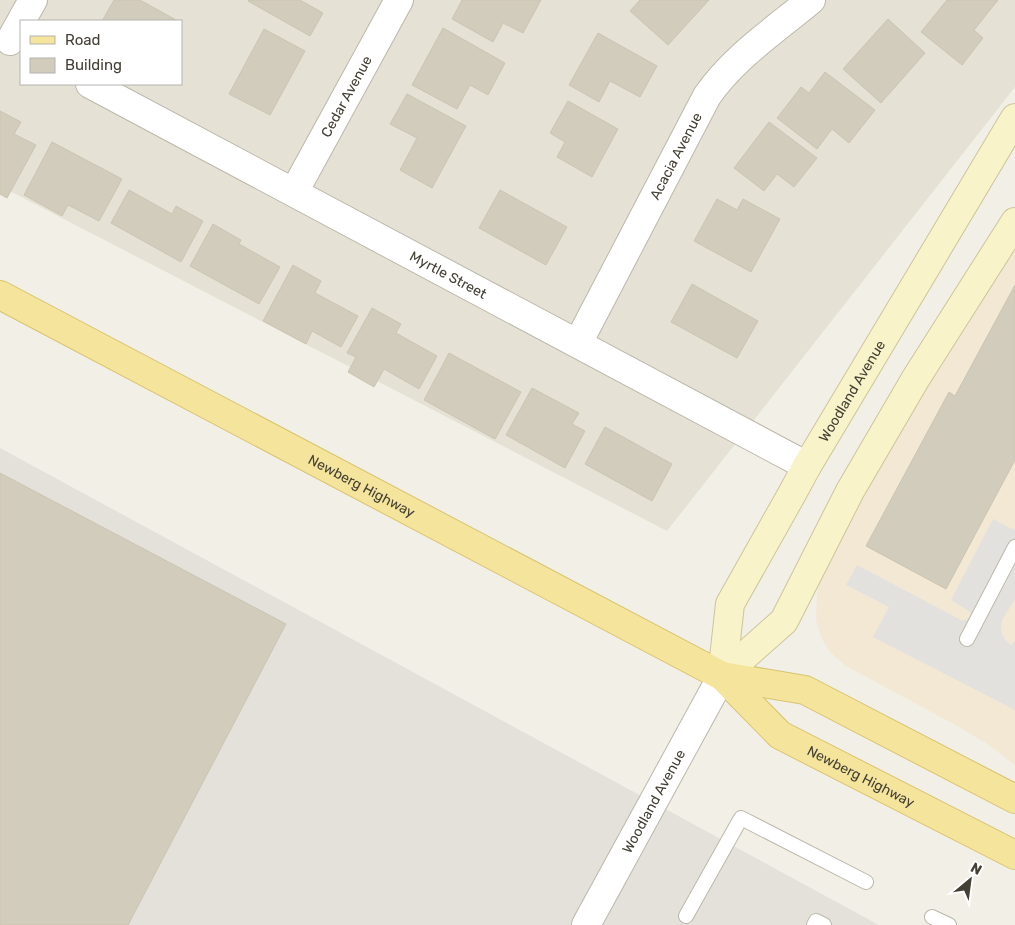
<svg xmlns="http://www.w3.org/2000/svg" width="1015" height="925" font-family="Rubik,sans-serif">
<rect width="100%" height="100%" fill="#f2efe6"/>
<path fill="#e5e2d5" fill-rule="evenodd" d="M 0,0 L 1015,0 L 1015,87 L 667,531 L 0,186 ZM 21,21 L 181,21 L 181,84 L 21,84 Z"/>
<polygon fill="#f2e8d3" points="1015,240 1015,765 986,743 952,723 846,666 830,652 821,637 816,620 817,595 827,546"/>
<polygon fill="#e4e1db" points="0,448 879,925 0,925"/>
<polygon fill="#e3e1de" points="993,519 1014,530 1015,528 1015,599 1002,620 1001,631 1005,640 1011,645 1015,641 1015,710 873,637 889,607 846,585 857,565 961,620 966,620 971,615 969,611 951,600"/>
<g fill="#d2ccbd" stroke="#ccc4b1">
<polygon points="114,0 140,0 178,21 102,21"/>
<polygon points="249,0 300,0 323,13 310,36 248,1"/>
<polygon points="462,0 541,0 523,33 503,23 493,42 452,19"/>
<polygon points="640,0 709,0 668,45 630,11"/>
<polygon points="947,0 998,0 974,30 983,38 962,65 921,32"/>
<polygon points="888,19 925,53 881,103 843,69"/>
<polygon points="443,28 505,63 488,95 470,85 457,109 412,85"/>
<polygon points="264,29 305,51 270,115 229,94"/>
<polygon points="598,33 657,66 640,97 610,81 599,102 569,85"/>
<polygon points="825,72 875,110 849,143 832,129 817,149 777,118 801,87 809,93"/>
<polygon points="407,94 466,126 432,188 400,170 417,138 390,124"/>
<polygon points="568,101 618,129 592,177 557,157 565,142 550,133"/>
<polygon points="0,111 21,122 14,134 36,145 7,198 0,194"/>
<polygon points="769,122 817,158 794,187 777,174 764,191 734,168"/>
<polygon points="52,142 122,179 99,221 68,205 62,216 24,195"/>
<polygon points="129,190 172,214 176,206 203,221 181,262 111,223"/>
<polygon points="500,190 567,227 546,265 479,228"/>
<polygon points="717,199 737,210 743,199 780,219 751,272 694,241"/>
<polygon points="213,224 241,240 239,244 280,267 259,304 190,266"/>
<polygon points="293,265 321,281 315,293 358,316 341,347 312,331 306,344 263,321"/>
<polygon points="692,284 758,321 737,358 671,322"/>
<polygon points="1015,285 1015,460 946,589 866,546 949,392 955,396"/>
<polygon points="372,308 401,324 396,333 437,356 419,389 384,369 374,387 348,372 356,357 347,353"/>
<polygon points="449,353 521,392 495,439 424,400"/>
<polygon points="532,388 579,413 572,424 585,431 565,468 506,435"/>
<polygon points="605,427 672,464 652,501 585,464"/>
<polygon points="0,473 286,624 128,925 0,925"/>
</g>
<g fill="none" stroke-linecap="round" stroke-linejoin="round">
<g stroke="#bcb8aa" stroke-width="16">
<g id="lane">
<polyline points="967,639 1015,547"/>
<polyline points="686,916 741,818 866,882"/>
<polyline points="932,917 949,925"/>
<polyline points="814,925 816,921 824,925"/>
</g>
</g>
<g stroke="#bcb8aa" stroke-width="30">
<g id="street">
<polyline points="10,41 33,0"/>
<path id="s1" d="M 90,84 L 807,466"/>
<path id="s2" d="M 294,192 L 399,0"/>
<path id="s3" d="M 578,343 L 707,96 C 734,57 775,30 811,0"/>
<path id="s4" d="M 586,925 L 722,676"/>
</g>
</g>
<g stroke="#cdc59a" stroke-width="30">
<g id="secondary">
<path id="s5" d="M 722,676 L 730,604 L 793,492 L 807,466 L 1015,118"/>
<polyline points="722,676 784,621 850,491 916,378 1015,222"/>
</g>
</g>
<g stroke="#d8c36e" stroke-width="30">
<g id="primary">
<path id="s6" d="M 0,295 L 722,676 L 780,735 L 1015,855"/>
<polyline points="722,676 805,690 1015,799"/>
</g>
</g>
<use href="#lane" stroke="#fff" stroke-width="14"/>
<use href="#street" stroke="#fff" stroke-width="28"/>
<use href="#secondary" stroke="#f9f3c9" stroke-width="28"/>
<use href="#primary" stroke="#f5e59c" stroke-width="28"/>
</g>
<g text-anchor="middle" stroke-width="5" stroke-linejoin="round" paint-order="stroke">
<g font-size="14" fill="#444036" stroke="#fff">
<text dy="5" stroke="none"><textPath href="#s2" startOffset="109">Cedar Avenue</textPath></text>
<text dy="5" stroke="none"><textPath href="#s3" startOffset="211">Acacia Avenue</textPath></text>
<text dy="5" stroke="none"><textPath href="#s1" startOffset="406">Myrtle Street</textPath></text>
<text dy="5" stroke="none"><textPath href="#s5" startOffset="318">Woodland Avenue</textPath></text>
<text dy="5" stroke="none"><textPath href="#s6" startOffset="409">Newberg Highway</textPath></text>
<text dy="5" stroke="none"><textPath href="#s6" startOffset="990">Newberg Highway</textPath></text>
<text dy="5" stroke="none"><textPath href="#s4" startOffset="141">Woodland Avenue</textPath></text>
</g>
</g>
<rect x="20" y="20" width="162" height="65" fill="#ffffff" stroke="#b4b3af"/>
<rect x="30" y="36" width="25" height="8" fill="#f5e59c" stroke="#b4b3af"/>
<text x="65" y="45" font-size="15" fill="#444036">Road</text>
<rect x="30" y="58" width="25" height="15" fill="#d2ccbd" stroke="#b4b3af"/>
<text x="65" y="70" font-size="15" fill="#444036">Building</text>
<g transform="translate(970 880) rotate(29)" stroke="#ffffff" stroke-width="4" paint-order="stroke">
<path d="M0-4L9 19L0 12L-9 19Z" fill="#444036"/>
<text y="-8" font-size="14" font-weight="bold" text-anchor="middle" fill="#444036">N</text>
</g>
</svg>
